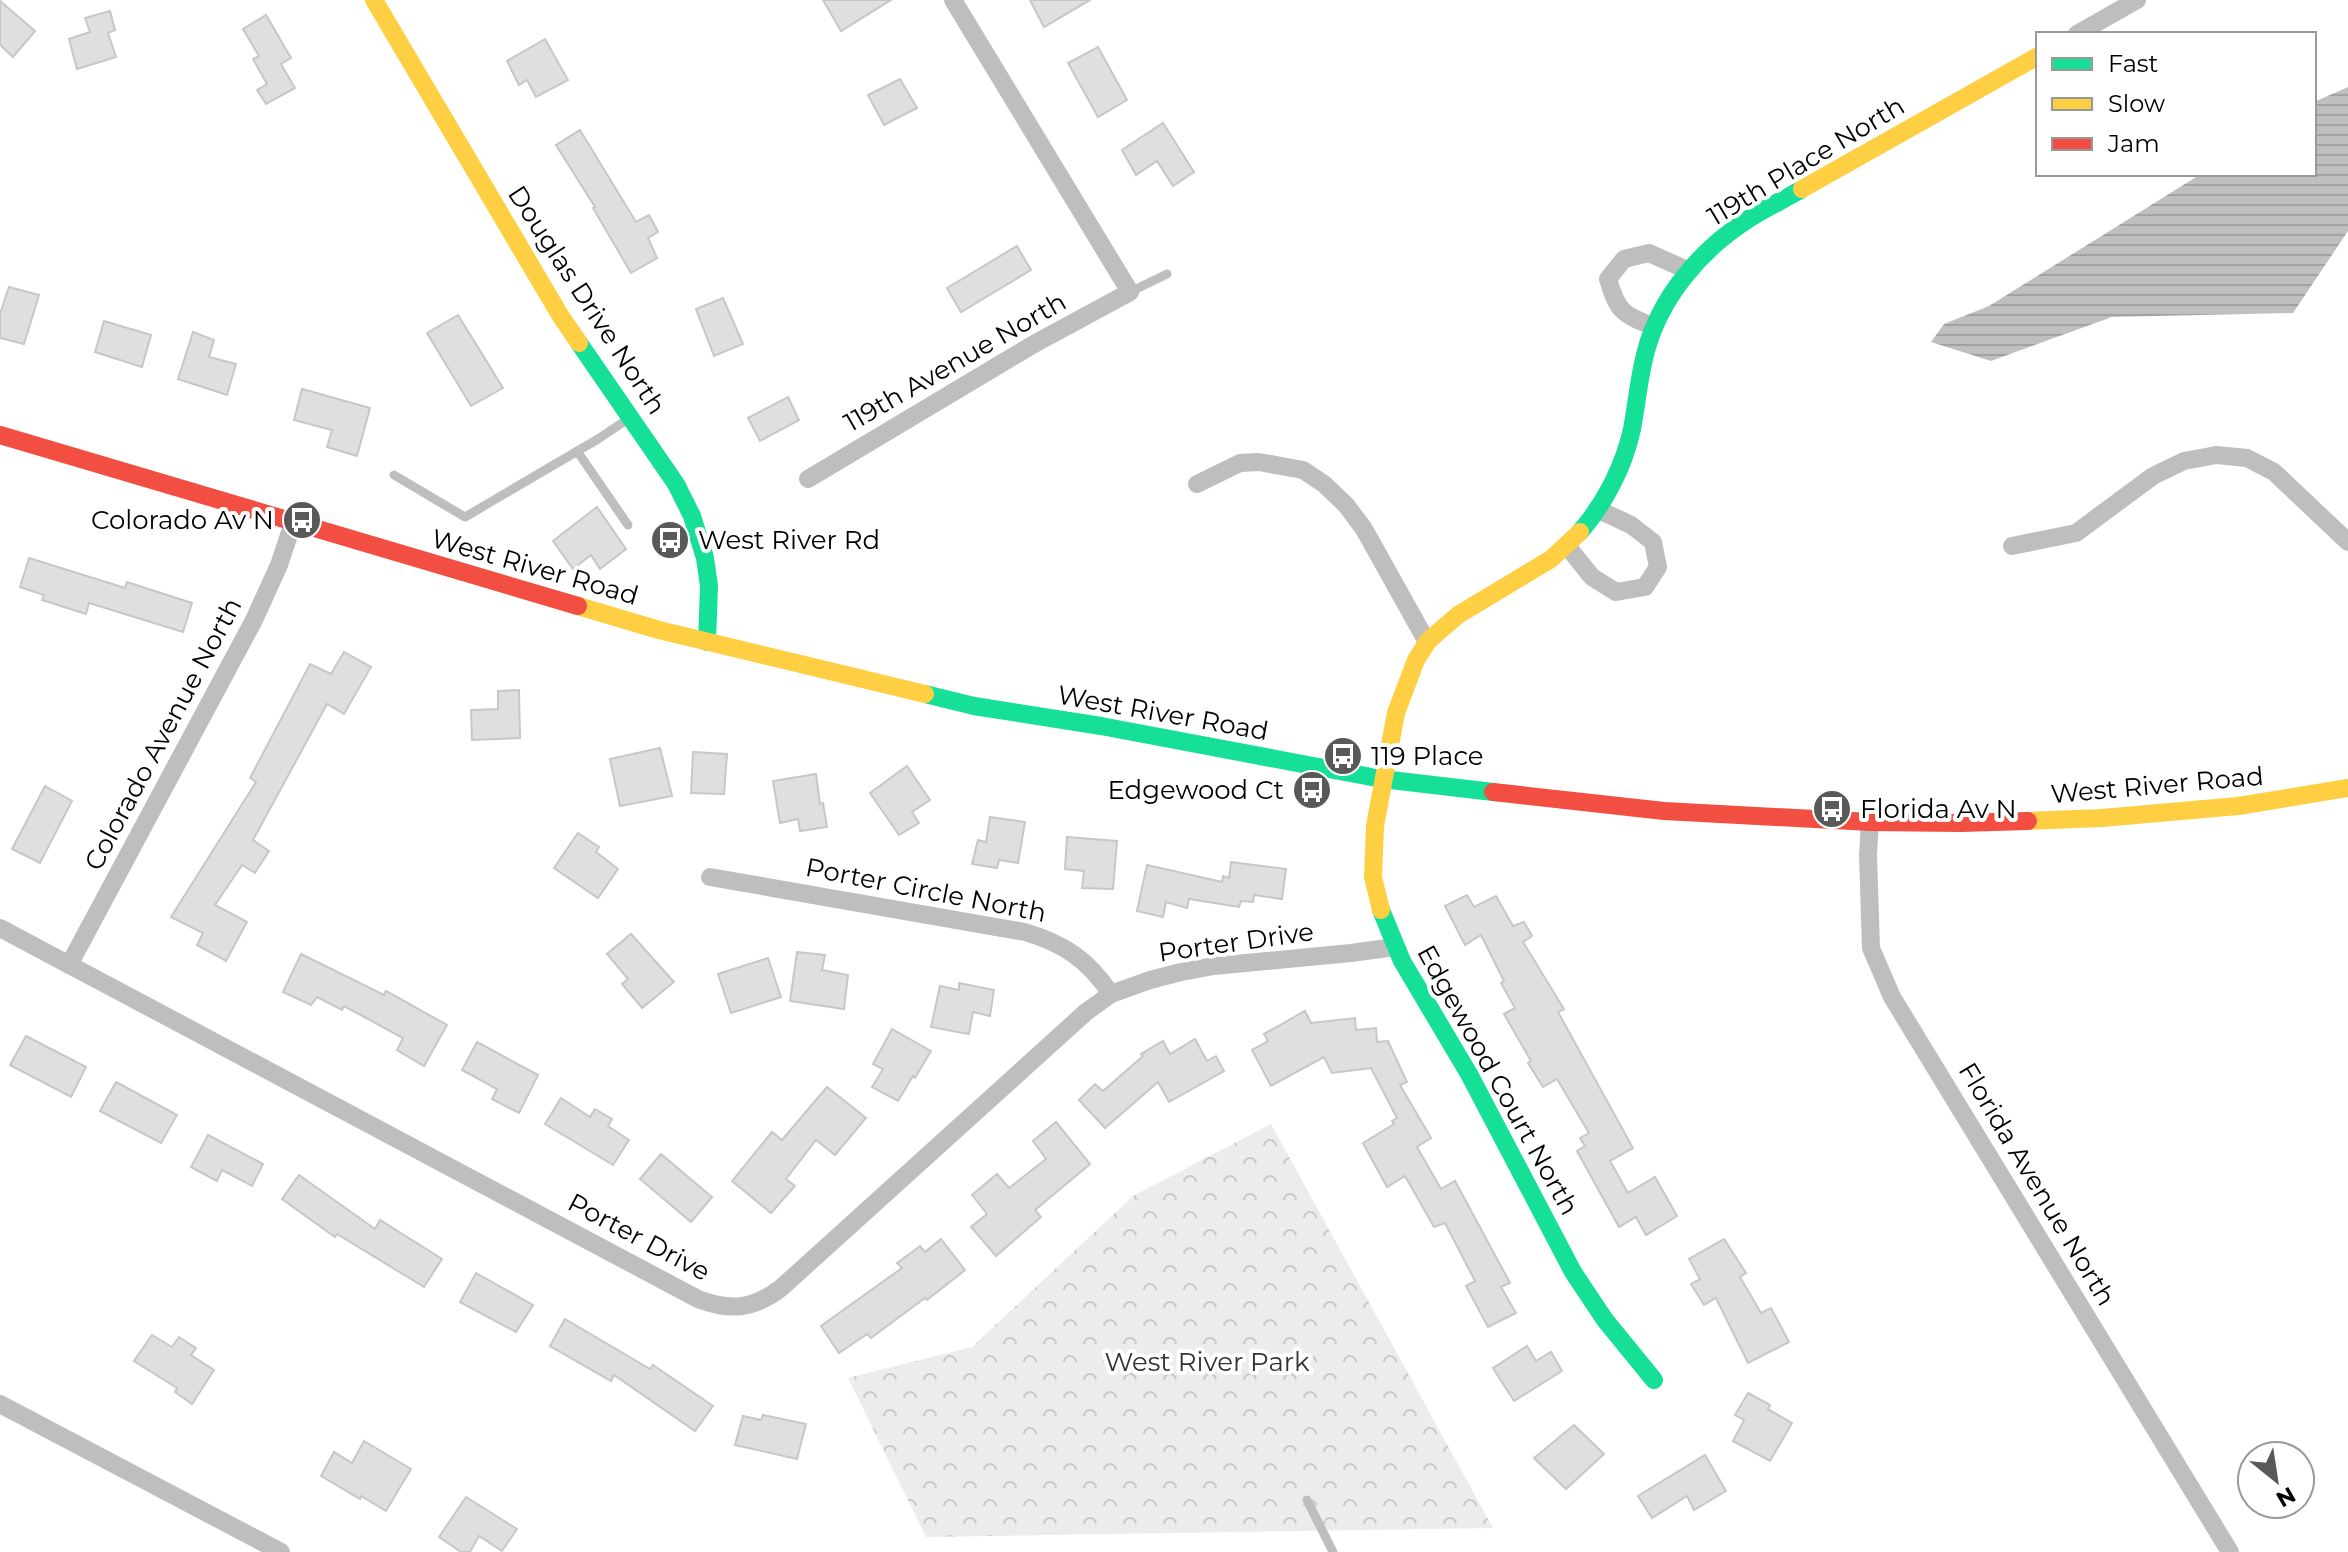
<svg xmlns="http://www.w3.org/2000/svg" width="2348" height="1552" font-family="Montserrat,sans-serif">
<defs>
<pattern id="park-crowns" width="20" height="18" patternUnits="userSpaceOnUse" patternTransform="scale(2)"><rect width="20" height="18" fill="#ececec"/><path d="M2 6a3 3 0 1 1 6 0M12 15a3 3 0 1 1 6 0" fill="none" stroke="#c9c9c9"/></pattern>
<pattern id="water-rules" width="6" height="5" patternUnits="userSpaceOnUse" patternTransform="scale(2)"><rect width="6" height="5" fill="#bfbfbf"/><path d="M0 2.5h6" fill="none" stroke="#a2a2a2"/></pattern>
</defs>
<rect width="100%" height="100%" fill="#fff"/>
<polygon fill="url(#park-crowns)" points="1271,1124 1493,1528 926,1537 848,1378 972,1347 1133,1196"/>
<polygon fill="url(#water-rules)" points="2348,87 2348,231 2293,313 2112,317 1991,361 1931,342 1944,324 1989,306 2201,174 2314,174 2314,102"/>
<g fill="#dfdfdf" stroke="#c7c7c7" stroke-width="2">
<polygon points="823,0 891,0 841,31"/>
<polygon points="1030,0 1090,0 1044,27"/>
<polygon points="0,1 35,31 13,57 0,45"/>
<polygon points="110,11 115,30 108,33 116,57 77,69 69,39 90,32 85,18"/>
<polygon points="266,15 291,58 281,64 295,88 266,104 257,90 267,84 253,59 259,56 243,29"/>
<polygon points="545,39 568,80 536,97 527,80 519,85 507,61"/>
<polygon points="1098,47 1127,100 1098,117 1068,63"/>
<polygon points="900,79 917,108 884,125 868,95"/>
<polygon points="1163,123 1194,172 1173,186 1157,161 1136,175 1122,150"/>
<polygon points="580,130 636,222 649,215 658,232 648,238 657,258 631,273 593,208 595,207 556,145"/>
<polygon points="1017,246 1031,270 961,312 947,288"/>
<polygon points="9,287 39,295 24,344 0,338 0,314"/>
<polygon points="723,298 743,344 714,356 696,309"/>
<polygon points="458,315 503,388 471,406 427,333"/>
<polygon points="104,321 151,335 142,367 95,352"/>
<polygon points="193,332 214,340 209,357 236,364 227,395 178,379"/>
<polygon points="302,389 370,408 357,456 327,447 332,430 294,420"/>
<polygon points="788,397 799,420 760,441 748,418"/>
<polygon points="597,507 626,549 600,569 591,555 573,569 553,541"/>
<polygon points="29,558 125,588 127,582 192,603 183,632 89,603 86,614 42,600 44,595 20,587"/>
<polygon points="344,652 371,667 344,714 327,704 253,840 269,851 255,873 242,865 215,905 247,922 226,961 197,945 203,933 171,917 256,782 250,778 310,664 331,674"/>
<polygon points="519,690 520,738 472,740 471,710 498,709 498,691"/>
<polygon points="660,748 672,796 620,806 610,759"/>
<polygon points="693,752 727,754 724,794 691,793"/>
<polygon points="907,766 930,800 912,812 919,823 899,835 870,793"/>
<polygon points="816,774 820,804 823,803 827,827 800,831 798,819 780,823 773,781"/>
<polygon points="45,786 72,801 40,863 12,849"/>
<polygon points="990,817 1025,822 1018,863 999,860 997,868 972,864 978,840 986,842"/>
<polygon points="578,833 599,847 596,852 618,869 598,898 554,868"/>
<polygon points="1067,837 1117,841 1113,889 1082,888 1084,871 1065,869"/>
<polygon points="1231,862 1286,869 1282,899 1254,895 1253,902 1241,901 1239,907 1189,899 1187,908 1166,902 1163,917 1137,911 1147,865 1222,882 1223,876 1229,878"/>
<polygon points="1467,895 1474,907 1496,896 1513,926 1524,922 1532,936 1523,942 1564,1009 1558,1012 1633,1148 1610,1161 1628,1193 1655,1177 1677,1216 1646,1235 1636,1217 1619,1227 1577,1151 1585,1146 1580,1138 1589,1133 1557,1079 1543,1087 1528,1063 1531,1061 1504,1014 1515,1008 1501,983 1504,981 1481,935 1465,945 1445,906"/>
<polygon points="631,934 674,982 642,1008 622,984 628,979 607,954"/>
<polygon points="797,952 825,955 822,970 848,975 844,1009 790,1001"/>
<polygon points="301,954 384,995 386,991 447,1025 424,1066 397,1050 403,1038 344,1006 342,1010 317,997 311,1005 283,992"/>
<polygon points="768,958 781,997 731,1013 718,974"/>
<polygon points="959,983 994,990 990,1016 973,1012 969,1034 931,1027 940,986 959,990"/>
<polygon points="1305,1011 1311,1023 1355,1018 1356,1030 1376,1028 1377,1042 1388,1041 1407,1082 1400,1085 1431,1138 1417,1147 1441,1189 1455,1181 1510,1283 1501,1287 1516,1313 1488,1327 1466,1286 1475,1281 1445,1223 1434,1227 1405,1176 1387,1187 1363,1143 1394,1124 1392,1121 1397,1118 1371,1068 1332,1073 1324,1057 1271,1086 1252,1050 1268,1041 1264,1034"/>
<polygon points="892,1029 931,1051 915,1078 913,1076 898,1101 872,1087 883,1069 873,1064"/>
<polygon points="26,1036 86,1067 71,1097 10,1065"/>
<polygon points="1195,1039 1207,1061 1216,1056 1224,1071 1169,1102 1158,1082 1105,1128 1079,1100 1095,1084 1103,1091 1143,1056 1141,1054 1163,1041 1170,1054"/>
<polygon points="477,1042 538,1075 519,1113 492,1099 497,1089 462,1070"/>
<polygon points="116,1082 177,1115 161,1143 100,1111"/>
<polygon points="827,1087 866,1118 835,1155 816,1140 786,1179 795,1186 771,1213 732,1181 772,1132 782,1140"/>
<polygon points="561,1098 590,1117 595,1109 612,1119 608,1126 629,1140 613,1165 545,1124"/>
<polygon points="1056,1122 1090,1164 1035,1210 1041,1217 996,1256 971,1227 987,1214 972,1195 997,1174 1009,1188 1046,1159 1033,1141"/>
<polygon points="208,1135 263,1164 252,1186 222,1170 217,1181 191,1167"/>
<polygon points="661,1154 712,1197 691,1222 640,1179"/>
<polygon points="299,1175 375,1229 380,1220 442,1259 424,1287 337,1234 335,1237 282,1199"/>
<polygon points="941,1239 965,1270 927,1300 925,1298 871,1338 867,1334 839,1353 821,1326 902,1268 897,1263 920,1246 925,1252"/>
<polygon points="1724,1239 1746,1273 1740,1277 1761,1313 1771,1308 1789,1342 1748,1363 1716,1298 1704,1305 1691,1284 1700,1279 1689,1259"/>
<polygon points="476,1273 533,1305 516,1332 460,1302"/>
<polygon points="565,1319 650,1369 653,1365 713,1406 695,1431 614,1375 611,1381 550,1346"/>
<polygon points="152,1335 172,1347 179,1337 196,1348 191,1355 214,1370 192,1404 175,1392 177,1388 134,1361"/>
<polygon points="1527,1346 1536,1361 1551,1352 1562,1371 1514,1401 1493,1368"/>
<polygon points="1748,1393 1770,1405 1768,1409 1792,1423 1770,1461 1733,1441 1744,1420 1735,1415"/>
<polygon points="763,1415 806,1424 797,1459 735,1445 743,1416 761,1420"/>
<polygon points="1574,1425 1604,1454 1566,1489 1534,1458"/>
<polygon points="364,1441 411,1469 386,1511 361,1496 360,1499 321,1476 334,1452 352,1463"/>
<polygon points="1705,1455 1726,1491 1694,1510 1687,1496 1652,1518 1638,1496"/>
<polygon points="466,1497 517,1529 502,1551 479,1536 470,1552 461,1552 439,1537"/>
</g>
<g fill="none" stroke-linecap="round" stroke-linejoin="round">
<g stroke="#bebebe" stroke-width="9">
<polyline points="1130,292 1167,274"/>
<polyline points="577,451 628,525"/>
<polyline points="394,475 465,517 598,439 628,419"/>
<polyline points="1307,1500 1333,1552"/>
</g>
<g stroke="#bebebe" stroke-width="18">
<polyline points="2077,34 2137,0"/>
<path d="M 1654,327 C 1623,314 1618,313 1608,279 L 1624,259 L 1649,253 L 1687,270"/>
<polyline points="808,479 1034,344 1130,292 953,0"/>
<polyline points="1197,484 1240,463 1259,462 1303,470 1324,484 1346,505 1364,529 1427,642"/>
<polyline points="1567,546 1592,577 1616,592 1645,587 1658,567 1653,542 1631,525 1597,509"/>
<polyline points="2012,546 2076,533 2153,476 2184,461 2216,455 2247,458 2274,472 2348,542"/>
<polyline points="1870,822 1868,855 1871,948 1892,997 2230,1552"/>
<path d="M 710,877 L 1025,932 C 1065,944 1088,960 1111,994"/>
<path d="M 0,928 L 698,1299 C 730,1311 752,1310 781,1288 L 1086,1012 L 1111,994 L 1150,980 L 1181,972 L 1214,966 L 1351,953 L 1395,947"/>
<polyline points="69,965 254,620 279,565 293,523"/>
<polyline points="0,1404 281,1552"/>
</g>
<g stroke="#16e098" stroke-width="18">
<polyline points="579,343 676,484 692,516 705,558 709,586 707,642"/>
<path d="M 1580,532 C 1605,503 1624,466 1632,429 C 1637,403 1639,376 1646,351 C 1660,298 1699,252 1744,222 C 1762,210 1783,200 1802,189"/>
<polyline points="925,694 974,706 1101,726 1382,779 1493,792"/>
<polyline points="1381,910 1402,961 1469,1074 1573,1272 1605,1320 1654,1380"/>
</g>
<g stroke="#ffcf43" stroke-width="18">
<polyline points="374,0 560,315 579,343"/>
<polyline points="1802,189 2038,56"/>
<polyline points="578,606 659,630 925,694"/>
<polyline points="2028,821 2102,818 2238,806 2348,788"/>
<polyline points="1381,910 1373,877 1375,826 1396,713 1416,660 1428,641 1458,615 1551,559 1580,532"/>
</g>
<g stroke="#f24e42" stroke-width="18">
<polyline points="0,435 578,606"/>
<polyline points="1493,792 1664,811 1870,822 1961,823 2028,821"/>
</g>
</g>
<defs>
<g id="bus-disc" transform="scale(2)"><circle r="9.5" fill="#595959" stroke="#fff"/><path d="M-5-6H5V4H4V6H2V4H-2V6H-4V4H-5ZM-3.5-4V0h7V-4ZM-3.5 1.2v1.5H-2V1.2ZM2 1.2v1.5H3.5V1.2Z" fill="#fff"/></g>
</defs>
<g fill-rule="evenodd">
<use href="#bus-disc" x="302" y="520"/>
<use href="#bus-disc" x="670" y="540"/>
<use href="#bus-disc" x="1343" y="756"/>
<use href="#bus-disc" x="1312" y="790"/>
<use href="#bus-disc" x="1832" y="809"/>
</g>
<g text-anchor="middle" stroke-width="8" stroke-linejoin="round" paint-order="stroke">
<g font-size="26" fill="#000" stroke="#fff">
<text transform="translate(1806 161) rotate(-31)" y="9">119th Place North</text>
<text transform="translate(587 300) rotate(57)" y="9">Douglas Drive North</text>
<text transform="translate(955 362) rotate(-30)" y="9">119th Avenue North</text>
<text transform="translate(535 567) rotate(16)" y="9">West River Road</text>
<text transform="translate(1163 713) rotate(10)" y="9">West River Road</text>
<text transform="translate(163 734) rotate(-62)" y="9">Colorado Avenue North</text>
<text transform="translate(2157 785) rotate(-5)" y="9">West River Road</text>
<text transform="translate(926 890) rotate(11)" y="9">Porter Circle North</text>
<text transform="translate(1236 942) rotate(-8)" y="9">Porter Drive</text>
<text transform="translate(1498 1080) rotate(61)" y="9">Edgewood Court North</text>
<text transform="translate(2037 1184) rotate(59)" y="9">Florida Avenue North</text>
<text transform="translate(639 1237) rotate(28)" y="9">Porter Drive</text>
</g>
<g font-size="26" fill="#000" stroke="#fff" text-anchor="start">
<text x="274" y="529" text-anchor="end">Colorado Av N</text>
<text x="698" y="549">West River Rd</text>
<text x="1371" y="765">119 Place</text>
<text x="1284" y="799" text-anchor="end">Edgewood Ct</text>
<text x="1860" y="818">Florida Av N</text>
</g>
<g font-size="26" fill="#333" stroke="#fff">
<text x="1207" y="1371">West River Park</text>
</g>
</g>
<rect x="2036" y="32" width="280" height="144" fill="#ffffff" stroke="#999999" stroke-width="2"/>
<rect x="2052" y="58" width="40" height="12" fill="#16e098" stroke="#999999" stroke-width="2"/>
<text x="2108" y="72" font-size="24" fill="#000000">Fast</text>
<rect x="2052" y="98" width="40" height="12" fill="#ffcf43" stroke="#999999" stroke-width="2"/>
<text x="2108" y="112" font-size="24" fill="#000000">Slow</text>
<rect x="2052" y="138" width="40" height="12" fill="#f24e42" stroke="#999999" stroke-width="2"/>
<text x="2108" y="152" font-size="24" fill="#000000">Jam</text>
<g transform="translate(2276 1480) rotate(150)"><circle r="38" fill="#ffffff" stroke="#999999" stroke-width="2"/>
<path d="M0-6L14 30L0 20L-14 30Z" fill="#595959"/>
<text y="-12" font-size="22" font-weight="bold" text-anchor="middle" fill="#000000">N</text>
</g>
</svg>
